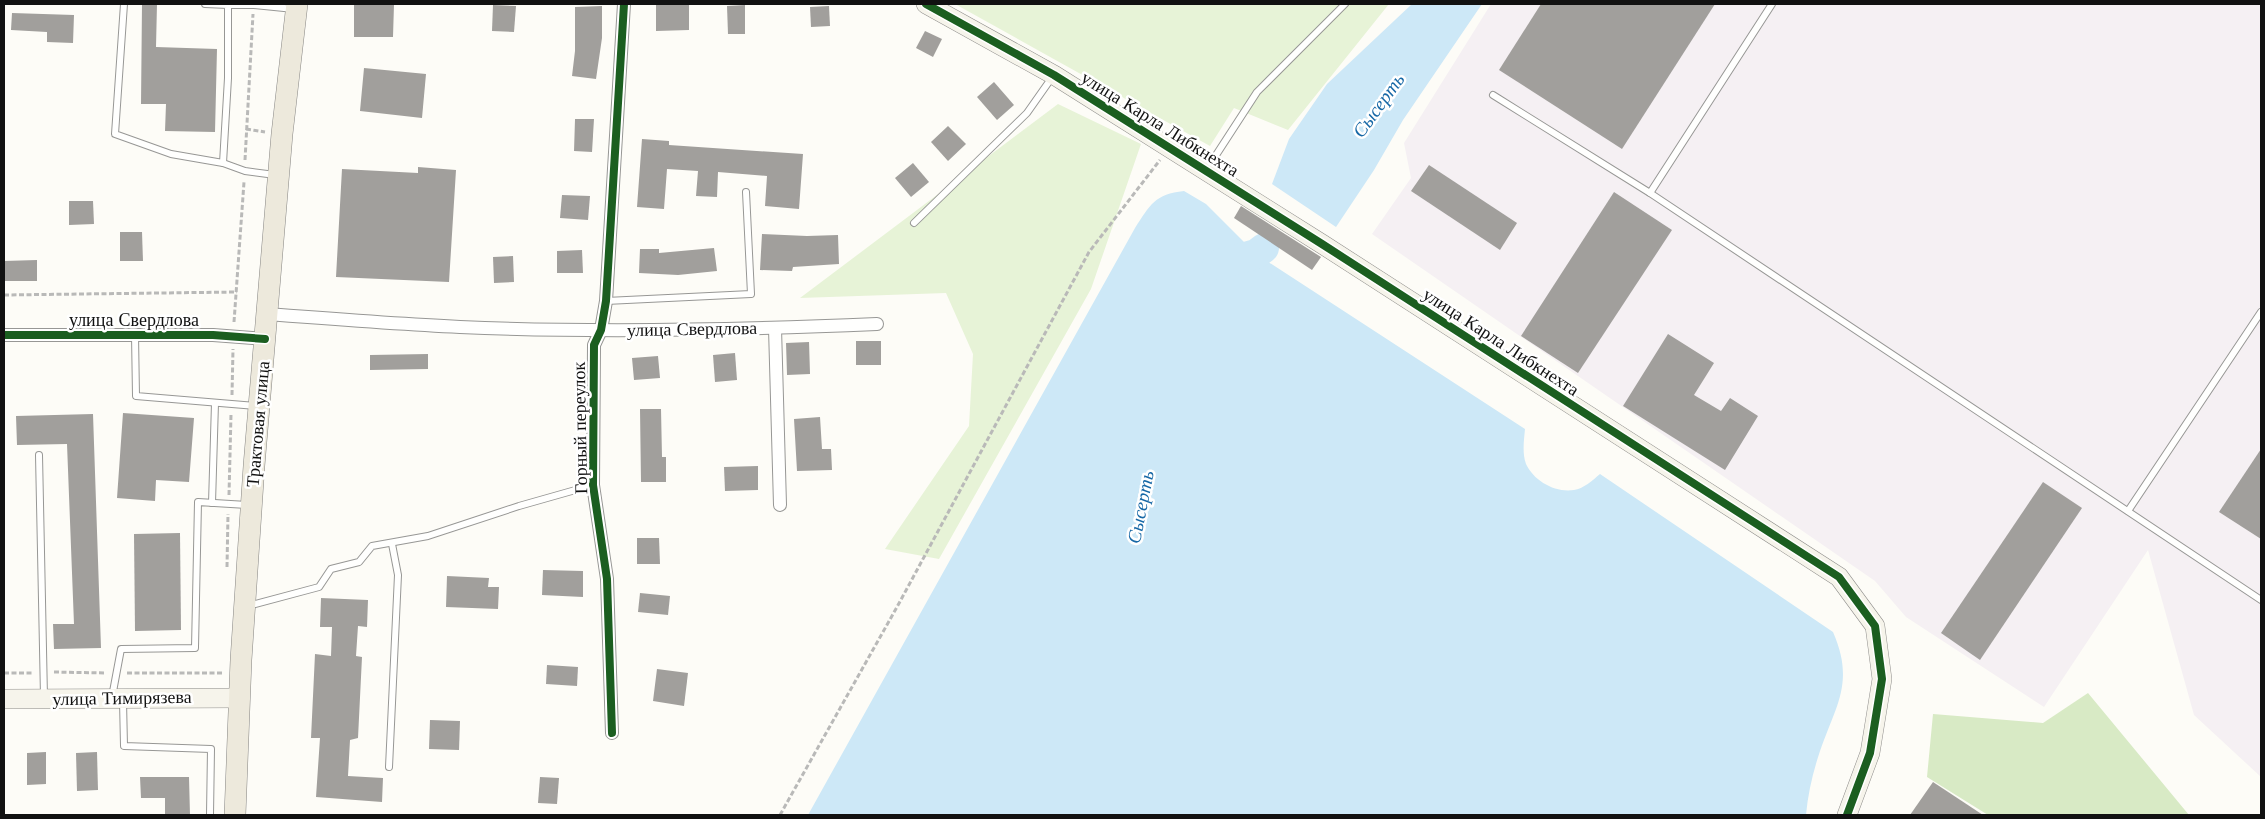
<svg xmlns="http://www.w3.org/2000/svg" width="2265" height="819" font-family="'Libre Baskerville',serif">
<rect width="100%" height="100%" fill="#fdfcf7"/>
<polygon fill="#f5f0f3" points="1491,4 2261,4 2261,777 2194,715 2148,550 2044,707 1906,617 1875,581 1372,234 1411,178 1404,143"/>
<g fill="#e7f3d7">
<polygon points="955,4 1389,4 1288,130 1234,108 1210,146"/>
<polygon points="1058,104 1141,144 1091,289 939,559 885,549 969,426 973,354 946,293 800,298"/>
</g>
<polygon fill="#d8eac5" points="2088,693 2189,815 1988,815 1927,777 1933,714 2043,723"/>
<g fill="#cde8f7">
<polygon points="1412,4 1482,4 1403,120 1374,170 1336,227 1272,184 1289,139 1327,84"/>
<path d="M 1184,191 L 1206,204 L 1256,254 L 1525,429 C 1524,440 1522,453 1526,464 C 1534,481 1555,493 1574,490 C 1583,489 1593,480 1600,474 L 1833,632 C 1855,682 1836,705 1820,751 C 1813,772 1808,793 1806,815 L 808,815 L 1135,228 C 1150,205 1155,194 1184,191 Z"/>
</g>
<g fill="none" stroke-linecap="round" stroke-linejoin="round">
<polyline stroke="#cde8f7" stroke-width="30" points="1217,265 1256,254 1264,248"/>
</g>
<g fill="#a19f9c">
<polygon points="142,4 157,4 156,47 217,49 215,132 165,131 166,104 141,104"/>
<polygon points="354,4 394,4 393,37 354,37"/>
<polygon points="656,4 689,4 689,30 656,31"/>
<polygon points="1541,4 1715,4 1622,149 1499,70"/>
<polygon points="493,5 516,6 514,32 492,31"/>
<polygon points="745,5 745,34 728,34 727,6"/>
<polygon points="602,6 602,38 596,79 572,76 575,51 575,7"/>
<polygon points="829,6 830,26 811,27 810,7"/>
<polygon points="12,13 74,15 73,43 47,42 47,32 11,30"/>
<polygon points="925,31 942,39 933,57 916,48"/>
<polygon points="364,68 426,74 422,118 360,111"/>
<polygon points="994,82 1014,105 997,120 977,97"/>
<polygon points="575,119 594,119 592,152 574,151"/>
<polygon points="948,126 966,144 948,161 931,142"/>
<polygon points="642,139 669,141 669,145 803,154 799,209 765,206 767,176 718,172 717,197 696,196 698,171 667,169 664,209 637,207"/>
<polygon points="913,163 929,182 911,197 895,178"/>
<polygon points="1429,165 1517,223 1500,250 1411,191"/>
<polygon points="418,167 456,170 449,282 336,277 342,169 418,173"/>
<polygon points="1614,192 1672,230 1578,373 1521,336"/>
<polygon points="562,195 590,196 588,220 560,218"/>
<polygon points="69,201 93,201 94,224 69,225"/>
<polygon points="1241,206 1321,257 1312,270 1234,218"/>
<polygon points="120,232 142,232 143,261 120,261"/>
<polygon points="762,234 807,236 838,235 839,264 793,267 792,271 760,270"/>
<polygon points="714,248 717,271 678,275 639,273 640,249 659,249 659,253"/>
<polygon points="582,250 583,273 557,273 557,251"/>
<polygon points="513,256 514,282 494,283 493,257"/>
<polygon points="37,260 37,281 4,281 4,261"/>
<polygon points="1668,334 1714,363 1694,395 1721,411 1730,398 1758,416 1725,470 1623,406"/>
<rect x="856" y="341" width="25" height="24"/>
<polygon points="809,342 810,374 787,375 786,343"/>
<polygon points="735,353 737,380 715,382 713,355"/>
<polygon points="428,354 428,369 370,370 370,355"/>
<polygon points="658,356 660,378 634,380 632,358"/>
<polygon points="640,409 661,409 662,457 666,457 666,482 641,482"/>
<polygon points="123,413 194,418 189,482 156,480 155,501 117,498"/>
<polygon points="93,414 101,648 54,649 53,624 74,624 67,444 17,445 16,416"/>
<polygon points="820,417 822,449 831,449 832,470 797,471 794,419"/>
<polygon points="2261,449 2261,539 2219,512"/>
<polygon points="758,466 758,490 725,491 724,467"/>
<polygon points="2043,482 2082,508 1980,660 1941,633"/>
<polygon points="180,533 181,630 135,631 134,534"/>
<polygon points="637,538 659,538 660,564 637,564"/>
<polygon points="543,570 583,571 583,597 542,595"/>
<polygon points="447,576 489,578 488,587 499,587 498,609 446,607"/>
<polygon points="640,593 670,596 668,615 638,612"/>
<polygon points="321,598 368,600 367,627 358,626 356,656 362,657 358,738 350,740 348,776 383,778 382,802 316,797 320,738 311,738 315,654 331,656 332,627 320,627"/>
<polygon points="547,665 578,667 577,686 546,684"/>
<polygon points="657,669 688,673 684,706 653,701"/>
<polygon points="430,720 460,721 459,750 429,749"/>
<polygon points="46,752 46,784 27,785 27,753"/>
<polygon points="97,752 98,790 77,791 76,753"/>
<polygon points="140,777 189,777 190,815 165,815 165,798 141,798"/>
<polygon points="540,777 559,778 557,804 538,803"/>
<polygon points="1933,782 1983,815 1910,815"/>
</g>
<g fill="none" stroke-linecap="round" stroke-linejoin="round">
<g stroke="#979795" stroke-width="8">
<g id="lane">
<polyline points="124,4 115,134 171,154 223,163 228,78 228,5 205,4"/>
<polyline points="228,5 254,5 294,9"/>
<polyline points="1493,95 1650,193 2261,600"/>
<polyline points="223,163 245,171 275,175"/>
<polyline points="1207,169 1257,92 1345,4"/>
<polyline points="1650,193 1772,4"/>
<polyline points="914,223 1027,113 1053,76"/>
<polyline points="606,301 751,294 746,192"/>
<polyline points="135,335 136,396 256,406"/>
<polyline points="39,455 44,697"/>
<polyline points="212,503 215,403"/>
<polyline points="2128,511 2261,312"/>
<polyline points="248,606 319,587 331,569 359,562 372,546 428,536 519,506 593,485"/>
<polyline points="112,697 121,649 195,648 198,502 247,505"/>
<polyline points="123,701 124,746 211,749 210,815"/>
<polyline points="389,767 398,575 392,544"/>
</g>
</g>
<g stroke="#979795" stroke-width="14">
<g id="street">
<path d="M 267,314 C 332,319 396,324 460,327 C 599,333 739,330 877,324"/>
<polyline points="775,328 780,505"/>
<polyline points="4,335 213,335 265,339"/>
<polyline points="612,733 607,579 593,485 594,345 601,330 606,301 624,4"/>
</g>
</g>
<g stroke="#8e8d8b" stroke-width="20">
<g id="secondary">
<polyline points="926,4 1054,75 1322,244 1839,577 1875,626 1882,679 1870,753 1847,815"/>
<polyline points="4,699 240,698"/>
</g>
</g>
<g stroke="#858482" stroke-width="22">
<polyline id="primary" points="235,815 241,660 254,466 282,134 297,4"/>
</g>
<g stroke="#b9b9b8" stroke-width="3" stroke-dasharray="5 2.5" stroke-linecap="butt">
<polyline points="246,129 265,132"/>
<polyline points="245,160 253,14"/>
<polyline points="4,295 237,292"/>
<polyline points="234,322 244,182"/>
<polyline points="232,395 233,349"/>
<polyline points="229,495 231,414"/>
<polyline points="227,567 228,514"/>
<polyline points="54,672 106,673"/>
<polyline points="4,673 33,673"/>
<polyline points="127,673 223,673"/>
<polyline points="780,815 897,607 1089,252 1160,160"/>
</g>
<use href="#lane" stroke="#fffffe" stroke-width="6"/>
<use href="#street" stroke="#fffffe" stroke-width="12"/>
<use href="#secondary" stroke="#f6f4eb" stroke-width="19"/>
<use href="#primary" stroke="#ede9dc" stroke-width="21"/>
<g stroke="#fff" stroke-width="11">
<g id="cycleway">
<polyline points="926,4 1054,75 1322,244 1839,577 1875,626 1882,679 1870,753 1847,815"/>
<polyline points="4,335 213,335 265,339"/>
<polyline points="612,733 607,579 593,485 594,345 601,330 606,301 624,4"/>
</g>
</g>
<use href="#cycleway" stroke="#1b5e20" stroke-width="8"/>
</g>
<g text-anchor="middle" stroke-width="5" stroke-linejoin="round" paint-order="stroke">
<g font-size="18" fill="#111" stroke="#fff">
<text transform="translate(1160 124) rotate(32)" y="6">улица Карла Либкнехта</text>
<text x="134" y="326">улица Свердлова</text>
<text transform="translate(692 329) rotate(-1)" y="6">улица Свердлова</text>
<text transform="translate(1501 342) rotate(33)" y="6">улица Карла Либкнехта</text>
<text transform="translate(258 424) rotate(-85)" y="6">Трактовая улица</text>
<text transform="translate(580 428) rotate(-91)" y="6">Горный переулок</text>
<text transform="translate(122 698) rotate(-1)" y="6">улица Тимирязева</text>
</g>
<g font-size="19" font-style="italic" fill="#1768a6" stroke="#fff">
<text transform="translate(1378 105) rotate(-54)" y="7">Сысерть</text>
<text transform="translate(1140 507) rotate(-79)" y="7">Сысерть</text>
</g>
</g>
<rect width="2265" height="819" fill="none" stroke="#111111" stroke-width="10"/>
</svg>
